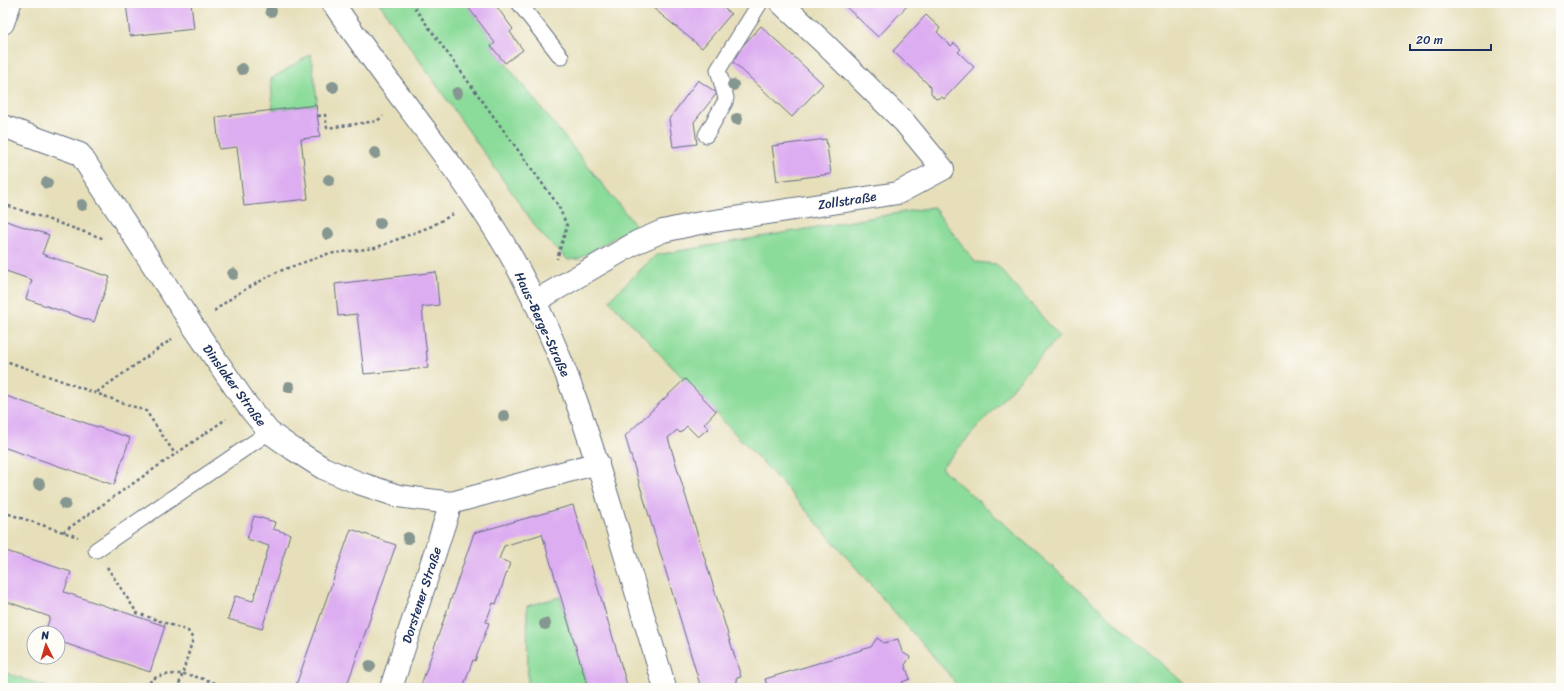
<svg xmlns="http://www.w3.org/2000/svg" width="1564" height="691" font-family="Sriracha,sans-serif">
<rect width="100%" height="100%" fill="#fdfcf7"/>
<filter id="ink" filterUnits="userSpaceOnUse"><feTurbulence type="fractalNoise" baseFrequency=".025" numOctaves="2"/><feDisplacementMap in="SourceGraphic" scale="8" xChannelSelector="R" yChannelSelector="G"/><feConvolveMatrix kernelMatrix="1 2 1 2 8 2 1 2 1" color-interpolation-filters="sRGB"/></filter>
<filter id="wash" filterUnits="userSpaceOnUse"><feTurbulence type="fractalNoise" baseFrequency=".012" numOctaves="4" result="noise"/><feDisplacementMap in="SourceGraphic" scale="16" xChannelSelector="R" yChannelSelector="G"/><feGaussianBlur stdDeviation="0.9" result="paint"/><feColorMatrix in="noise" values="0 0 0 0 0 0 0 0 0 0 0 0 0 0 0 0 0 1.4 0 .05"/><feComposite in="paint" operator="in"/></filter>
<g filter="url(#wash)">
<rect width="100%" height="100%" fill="#e6dfba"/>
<g fill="#8bdb9a" stroke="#53857c">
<polygon points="379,3 465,3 495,43 491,46 505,63 635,225 579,259 568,260 541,234"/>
<polygon points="311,54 317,100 316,100 316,105 273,110 271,79"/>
<polygon points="933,207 975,262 996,264 1059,336 941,468 1189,688 959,688 946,671 781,482 609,300 656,255"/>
<polygon points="560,597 588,688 528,688 527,606"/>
<polygon points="3,672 50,688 3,688"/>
</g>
<g id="blocks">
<g fill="#ddadf1">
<polygon points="126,3 191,3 194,29 130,36"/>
<polygon points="465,3 494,3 513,29 510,32 523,50 505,63 491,46 495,43"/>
<polygon points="647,3 718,3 731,14 702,48"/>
<polygon points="842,3 904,3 907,6 878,37"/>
<polygon points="926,15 940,28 937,32 951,46 954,43 961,49 958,52 974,67 944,99 942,97 936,99 931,93 931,87 893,51"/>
<polygon points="761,26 823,84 792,117 730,59"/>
<polygon points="698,80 717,93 694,122 697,144 673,147 669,119"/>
<polygon points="316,105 320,137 301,139 308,199 244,206 237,147 219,149 216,117"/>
<polygon points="826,139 831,174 777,181 772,146"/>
<polygon points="3,220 49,235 42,254 110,277 94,322 26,299 32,280 3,270"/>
<polygon points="436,272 439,305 422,307 428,368 364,374 357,314 338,316 335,284"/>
<polygon points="685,379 716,411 704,424 709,428 698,437 687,426 680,433 677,430 668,438 741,677 736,678 739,688 701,688 625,436"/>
<polygon points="3,395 130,438 114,485 3,447"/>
<polygon points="573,505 628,688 588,688 542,534 504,546 499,559 510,563 496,604 493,603 486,622 489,623 475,661 473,660 463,688 420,688 474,533"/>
<polygon points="254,516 275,522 273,529 290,534 262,629 228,619 235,596 253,601 269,546 247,539"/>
<polygon points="351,529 396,545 371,616 346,688 295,688"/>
<polygon points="3,550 71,572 64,592 165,626 150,672 58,641 58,633 45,633 50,617 3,600"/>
<polygon points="877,638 884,643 898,639 902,652 910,657 905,665 910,679 902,682 903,684 888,688 768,688 765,679 871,647"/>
</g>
</g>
</g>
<g filter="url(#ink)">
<use href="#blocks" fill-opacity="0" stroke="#626d7e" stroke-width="1"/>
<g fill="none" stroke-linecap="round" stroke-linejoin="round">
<g stroke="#626d7e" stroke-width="17">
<g id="lane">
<polyline points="519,3 561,57"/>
<polyline points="706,135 725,102 726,98 718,70 760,3"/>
<polyline points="96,550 269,432"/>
</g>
</g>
<g stroke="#626d7e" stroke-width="24">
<g id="street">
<polyline points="3,23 10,3"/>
<polyline points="3,126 80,154 193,326 247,405 269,432 293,449 323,468 359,483 398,496 451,503 598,463"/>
<polyline points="534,302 637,242 663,231 695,224 898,193 943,169 905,123 825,44 781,3"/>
<polyline points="391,688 451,503"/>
</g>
</g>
<g stroke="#626d7e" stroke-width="24">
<path id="secondary" d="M 333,3 C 390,89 459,166 511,256 C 558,338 587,428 614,518 C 631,574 648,631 665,688"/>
</g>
<g stroke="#626d7e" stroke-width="2.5" stroke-dasharray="3 3" stroke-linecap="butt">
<polyline points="411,3 558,205 567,226 557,259"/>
<polyline points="318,116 325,115 327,128 377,121 383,116"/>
<polyline points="3,204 105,239"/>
<polyline points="214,311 237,294 277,272 327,254 375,248 432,226 455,213"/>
<polyline points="3,360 146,411 175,454"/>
<polyline points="97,392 172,339"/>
<polyline points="3,512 78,537"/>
<polyline points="63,532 226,419"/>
<polyline points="107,567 137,613 188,631 193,639 178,688"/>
<path d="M 147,688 C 150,674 170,674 182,674 C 193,675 213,682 224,686"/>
</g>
<use href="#lane" stroke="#fff" stroke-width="15"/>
<use href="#street" stroke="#fff" stroke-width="22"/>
<use href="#secondary" stroke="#fff" stroke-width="22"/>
</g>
<g fill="#869690">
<circle cx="271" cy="11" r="6"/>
<circle cx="242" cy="69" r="6"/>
<circle cx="733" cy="85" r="6"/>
<circle cx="333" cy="87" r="6"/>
<circle cx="457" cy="93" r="6"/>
<circle cx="737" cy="119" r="6"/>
<circle cx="375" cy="153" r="6"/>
<circle cx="329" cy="180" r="6"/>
<circle cx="47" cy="183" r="6"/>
<circle cx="82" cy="205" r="6"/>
<circle cx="380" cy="223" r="6"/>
<circle cx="328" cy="234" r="6"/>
<circle cx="233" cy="274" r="6"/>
<circle cx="289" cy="387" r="6"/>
<circle cx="504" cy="416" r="6"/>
<circle cx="39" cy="484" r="6"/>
<circle cx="65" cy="504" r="6"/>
<circle cx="408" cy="538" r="6"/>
<circle cx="545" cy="624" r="6"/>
<circle cx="370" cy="666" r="6"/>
</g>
</g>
<g text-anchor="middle" stroke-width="3" stroke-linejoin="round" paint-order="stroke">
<g font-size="13" fill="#1b2f5e" stroke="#fdfcf7">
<text transform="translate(847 200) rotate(-9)" y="5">Zollstraße</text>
<text transform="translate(543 324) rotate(65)" y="5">Haus-Berge-Straße</text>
<text transform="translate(235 385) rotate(54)" y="5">Dinslaker Straße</text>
<text transform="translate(421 595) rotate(-72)" y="5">Dorstener Straße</text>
</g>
</g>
<rect width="1564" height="691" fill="none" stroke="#fdfcf7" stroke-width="16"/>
<g transform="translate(46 645) rotate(355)"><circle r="19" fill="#fdfcf7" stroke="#a3aaba"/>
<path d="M0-3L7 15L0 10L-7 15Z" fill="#c8321e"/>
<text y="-6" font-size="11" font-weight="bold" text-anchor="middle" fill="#1b2f5e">N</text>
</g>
<path d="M1410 44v6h81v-6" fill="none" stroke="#1b2f5e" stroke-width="2"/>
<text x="1416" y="44" font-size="12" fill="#1b2f5e" stroke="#fdfcf7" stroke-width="3" paint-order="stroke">20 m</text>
</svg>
